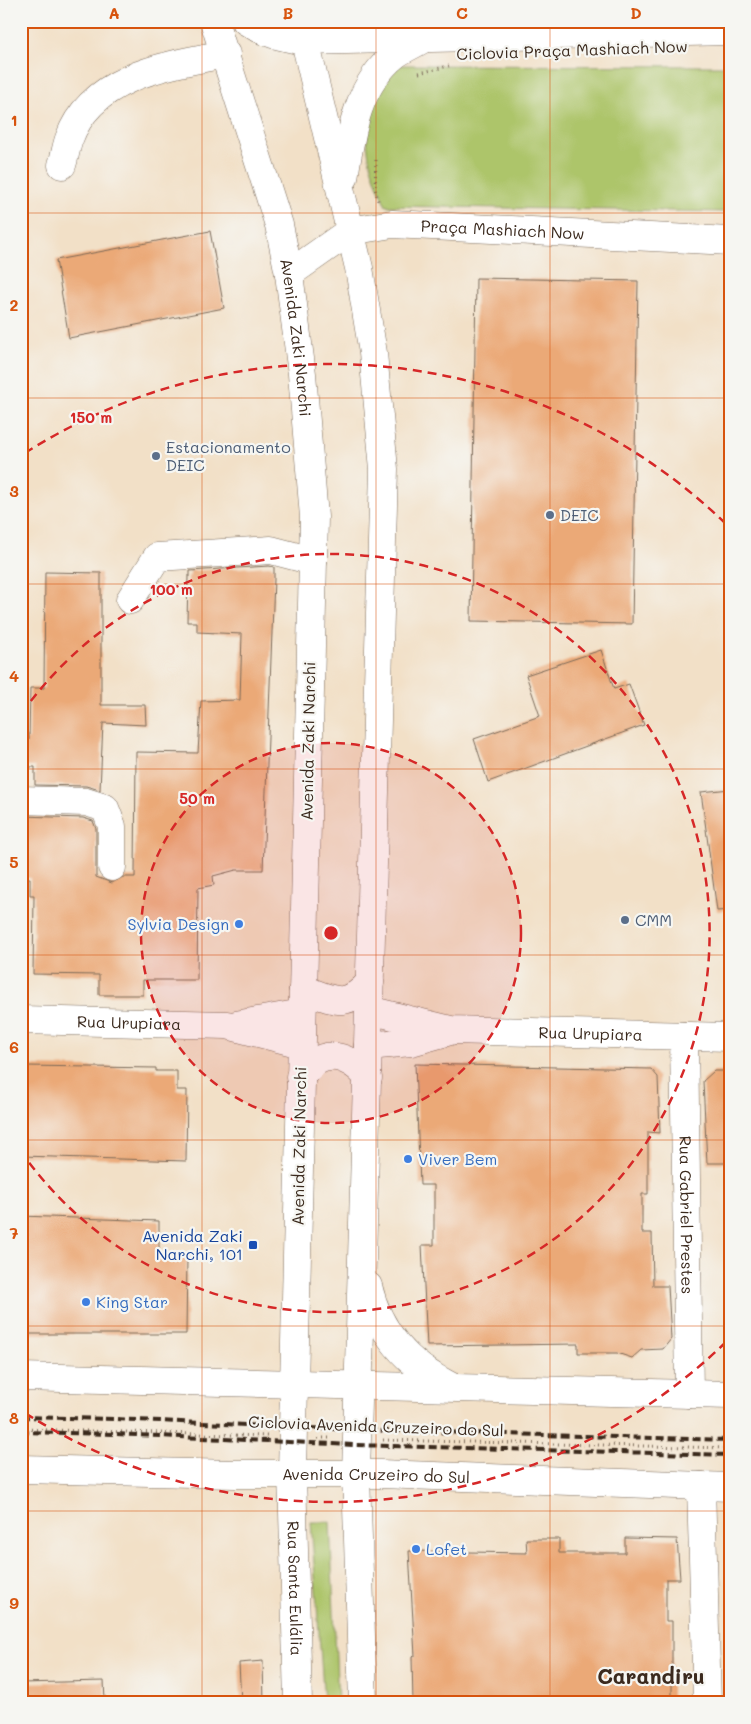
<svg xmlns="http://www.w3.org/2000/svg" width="751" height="1724" font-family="Mali,sans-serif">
<rect width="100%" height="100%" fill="#f6f6f2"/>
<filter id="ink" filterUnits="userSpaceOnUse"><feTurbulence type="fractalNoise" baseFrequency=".02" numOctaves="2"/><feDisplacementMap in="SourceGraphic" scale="10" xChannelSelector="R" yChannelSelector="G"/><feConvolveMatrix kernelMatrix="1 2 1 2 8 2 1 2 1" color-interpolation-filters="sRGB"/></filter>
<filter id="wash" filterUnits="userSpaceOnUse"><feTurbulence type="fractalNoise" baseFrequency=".0096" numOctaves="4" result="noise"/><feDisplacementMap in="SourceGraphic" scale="20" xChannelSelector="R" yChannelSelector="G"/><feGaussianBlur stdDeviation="1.12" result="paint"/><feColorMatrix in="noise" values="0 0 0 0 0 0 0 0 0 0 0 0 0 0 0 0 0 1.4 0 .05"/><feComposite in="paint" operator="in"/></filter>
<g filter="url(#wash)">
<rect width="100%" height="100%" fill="#f2e0c7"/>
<g fill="#adc56b" stroke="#747844">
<path d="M 389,65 L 730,66 L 730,212 L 386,206 C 359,146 362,124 389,65 Z"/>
<polygon points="311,1522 330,1522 338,1703 324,1703"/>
</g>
<g id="blocks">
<g fill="#eba977">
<polygon points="210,231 224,308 69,338 56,260"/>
<polygon points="476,278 638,281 632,624 471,621"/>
<polygon points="269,566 274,567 274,579 263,870 236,870 213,876 214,885 198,888 197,980 143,980 143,995 99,995 99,975 33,974 34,895 30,895 30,878 21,878 21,816 83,818 93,821 96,829 96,877 112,883 123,877 135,877 136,752 198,753 201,701 240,700 242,634 197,632 197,622 187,622 188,576 190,576 190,571"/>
<polygon points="45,572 101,573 101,705 145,705 146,725 103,723 100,790 86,786 35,785 35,767 24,767 24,739 29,739 30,688 44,688"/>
<polygon points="601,650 614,689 629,684 644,725 488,782 474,739 540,716 526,675"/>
<polygon points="730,789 730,910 717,911 701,792"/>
<polygon points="415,1064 651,1069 658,1077 660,1133 648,1132 648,1194 642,1194 642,1233 652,1233 653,1286 668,1286 671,1339 663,1349 641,1350 632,1358 617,1353 578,1353 578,1344 427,1346 422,1245 434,1245 434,1185 420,1185"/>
<polygon points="26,1066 156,1068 156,1071 177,1071 177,1090 187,1090 186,1161 21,1156 21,1072 26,1072"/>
<polygon points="714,1071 730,1071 730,1163 707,1163 703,1081"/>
<polygon points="21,1216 159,1221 159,1256 187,1257 186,1334 21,1334"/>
<polygon points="625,1538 677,1539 680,1579 666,1579 666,1621 672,1621 672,1703 413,1703 412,1657 415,1656 409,1551 527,1553 526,1539 559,1539 559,1553 625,1553"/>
<polygon points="263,1661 264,1703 241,1703 239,1663"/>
<polygon points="104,1681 105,1701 21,1703 21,1683"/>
</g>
</g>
</g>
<g filter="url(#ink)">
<use href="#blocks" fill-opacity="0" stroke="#7b6a59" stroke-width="1"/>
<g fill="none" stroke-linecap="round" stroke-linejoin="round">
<g stroke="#7b6a59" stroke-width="29">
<g id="minor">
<polyline points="305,41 730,31"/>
<path d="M 62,165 C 65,156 66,147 69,139 C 92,75 168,65 226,54"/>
<polyline points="130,600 157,557 271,550 313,561"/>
<polyline points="21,800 86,802 105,808 112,826 112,867"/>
<path id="s1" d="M 369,1010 L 451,1030 L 730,1037"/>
<path id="s2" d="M 21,1020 L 227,1025 L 301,1044"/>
<polyline points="236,1025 302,1013"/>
<path id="s3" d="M 684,1036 L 689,1394"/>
<polyline points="368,1046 411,1042 450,1031"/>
<polyline points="701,1486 707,1703"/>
</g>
</g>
<g stroke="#7b6a59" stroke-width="29">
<g id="major">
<path id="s4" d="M 214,21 L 279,225 L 289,274 L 302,374 L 314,517 L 292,1473 L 298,1703"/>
<path d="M 246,21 C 265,34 282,37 305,41"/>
<polyline points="297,21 305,41 359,268 373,353 384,469 356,1474 363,1703"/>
<polyline points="342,21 358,39"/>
<path d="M 344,178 C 351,132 357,85 396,54 C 405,48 417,43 426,37"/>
<path id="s5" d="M 289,274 L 350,231 L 392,224 L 730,241"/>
<path d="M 303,989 C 333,1000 346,1010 370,982"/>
<path d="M 300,1077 C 305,1072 310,1066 315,1062 C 334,1049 356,1062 368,1078"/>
<path d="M 368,1286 C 379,1334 409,1366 452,1387"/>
<polyline points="21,1377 730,1395"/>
<path id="s6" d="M 21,1469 L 235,1474 L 380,1474 L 730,1487"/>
</g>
</g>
<g stroke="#7b6a59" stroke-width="3" stroke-dasharray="1 4" stroke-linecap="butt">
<polyline points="419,73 449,66"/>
<polyline points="376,160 375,188 378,201"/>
<polyline points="21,1429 267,1436"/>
<polyline points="318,1438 332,1438"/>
<polyline points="383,1440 730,1448"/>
</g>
<use href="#minor" stroke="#fff" stroke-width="28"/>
<use href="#major" stroke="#fff" stroke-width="28"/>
<g stroke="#3b2a1e" stroke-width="4" stroke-dasharray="8 4" stroke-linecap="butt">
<polyline points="21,1417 115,1419 355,1430 730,1440"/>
<polyline points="21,1432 115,1434 354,1445 730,1455"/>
</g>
</g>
</g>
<path fill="none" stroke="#d7540e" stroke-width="1" stroke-opacity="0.55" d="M 202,21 L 202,1703M 376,21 L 376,1703M 550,21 L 550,1703M 21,213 L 730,213M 21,398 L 730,398M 21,584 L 730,584M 21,769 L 730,769M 21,955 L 730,955M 21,1140 L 730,1140M 21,1326 L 730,1326M 21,1511 L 730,1511"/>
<circle cx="331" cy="933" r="190" fill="#d62828" fill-opacity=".12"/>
<g fill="none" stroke="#d62828" stroke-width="2.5" stroke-dasharray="9 6">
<circle cx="331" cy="933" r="190"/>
<path d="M22 713A379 379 0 1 1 22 1153"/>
<path d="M726 1342A569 569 0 0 1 25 1413M25 453A569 569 0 0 1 726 524"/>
</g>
<g fill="#5c6f8a" stroke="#f6f6f2" stroke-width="2">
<circle cx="156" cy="456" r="5"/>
<circle cx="550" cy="515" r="5"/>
<circle cx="625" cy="920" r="5"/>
</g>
<g fill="#3f7fe0" stroke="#f6f6f2" stroke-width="2">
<circle cx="239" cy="924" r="5"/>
<circle cx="408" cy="1159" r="5"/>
<circle cx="86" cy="1302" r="5"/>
<circle cx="416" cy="1549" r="5"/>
</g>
<rect fill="#1a4fb4" stroke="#f6f6f2" stroke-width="2" x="248" y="1240" width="10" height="10" rx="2.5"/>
<g text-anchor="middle" stroke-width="4.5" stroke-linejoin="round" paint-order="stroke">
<g font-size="16" fill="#3b2a1e" stroke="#f6f6f2">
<text transform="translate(572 50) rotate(-2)" y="6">Ciclovia Praça Mashiach Now</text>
<text dy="6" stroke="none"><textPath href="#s5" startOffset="228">Praça Mashiach Now</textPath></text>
<text dy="6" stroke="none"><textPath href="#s4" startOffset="328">Avenida Zaki Narchi</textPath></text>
<text transform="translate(308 741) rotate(-89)" y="6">Avenida Zaki Narchi</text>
<text dy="6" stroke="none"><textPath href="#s2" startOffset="108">Rua Urupiara</textPath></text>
<text dy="6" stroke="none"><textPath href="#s1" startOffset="224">Rua Urupiara</textPath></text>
<text transform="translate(299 1146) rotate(-89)" y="6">Avenida Zaki Narchi</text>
<text dy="6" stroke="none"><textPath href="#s3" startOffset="179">Rua Gabriel Prestes</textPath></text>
<text transform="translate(376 1426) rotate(2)" y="6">Ciclovia Avenida Cruzeiro do Sul</text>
<text dy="6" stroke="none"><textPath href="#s6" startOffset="355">Avenida Cruzeiro do Sul</textPath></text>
<text dy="6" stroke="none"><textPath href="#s4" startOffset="1580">Rua Santa Eulália</textPath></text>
</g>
<g font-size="16" fill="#4e5e75" stroke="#f6f6f2" text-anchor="start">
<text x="166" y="453">Estacionamento<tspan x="166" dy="18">DEIC</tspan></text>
<text x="560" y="521">DEIC</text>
<text x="635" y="926">CMM</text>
</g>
<g font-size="16" fill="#366cbe" stroke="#f6f6f2" text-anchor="start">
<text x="229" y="930" text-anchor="end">Sylvia Design</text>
<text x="418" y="1165">Viver Bem</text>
<text x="96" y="1308">King Star</text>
<text x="426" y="1555">Lofet</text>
</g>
<g font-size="16" fill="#164399" stroke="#f6f6f2" text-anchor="end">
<text x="243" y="1242">Avenida Zaki<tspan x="243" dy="18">Narchi, 101</tspan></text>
</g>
<g font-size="21" font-weight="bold" fill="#3b2a1e" stroke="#f6f6f2">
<text x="651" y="1684">Carandiru</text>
</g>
</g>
<circle cx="331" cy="933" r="8" fill="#d62828" stroke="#f6f6f2" stroke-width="2.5"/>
<g font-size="15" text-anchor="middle" font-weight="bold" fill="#d62828" stroke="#f6f6f2" stroke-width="4.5" stroke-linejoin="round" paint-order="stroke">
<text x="91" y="423">150 m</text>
<text x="171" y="595">100 m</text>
<text x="197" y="804">50 m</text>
</g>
<rect width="751" height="1724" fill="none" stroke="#f6f6f2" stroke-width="55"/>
<rect x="28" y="28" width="696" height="1668" fill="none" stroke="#d7540e" stroke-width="2"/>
<g font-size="16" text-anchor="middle" font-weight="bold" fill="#d7540e">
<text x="114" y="19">A</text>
<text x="288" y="19">B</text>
<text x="462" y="19">C</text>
<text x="636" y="19">D</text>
<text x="14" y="126">1</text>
<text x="14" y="311">2</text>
<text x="14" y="497">3</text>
<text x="14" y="682">4</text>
<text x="14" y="868">5</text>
<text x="14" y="1053">6</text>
<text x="14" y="1239">7</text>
<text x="14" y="1424">8</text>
<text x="14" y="1609">9</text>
</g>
</svg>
